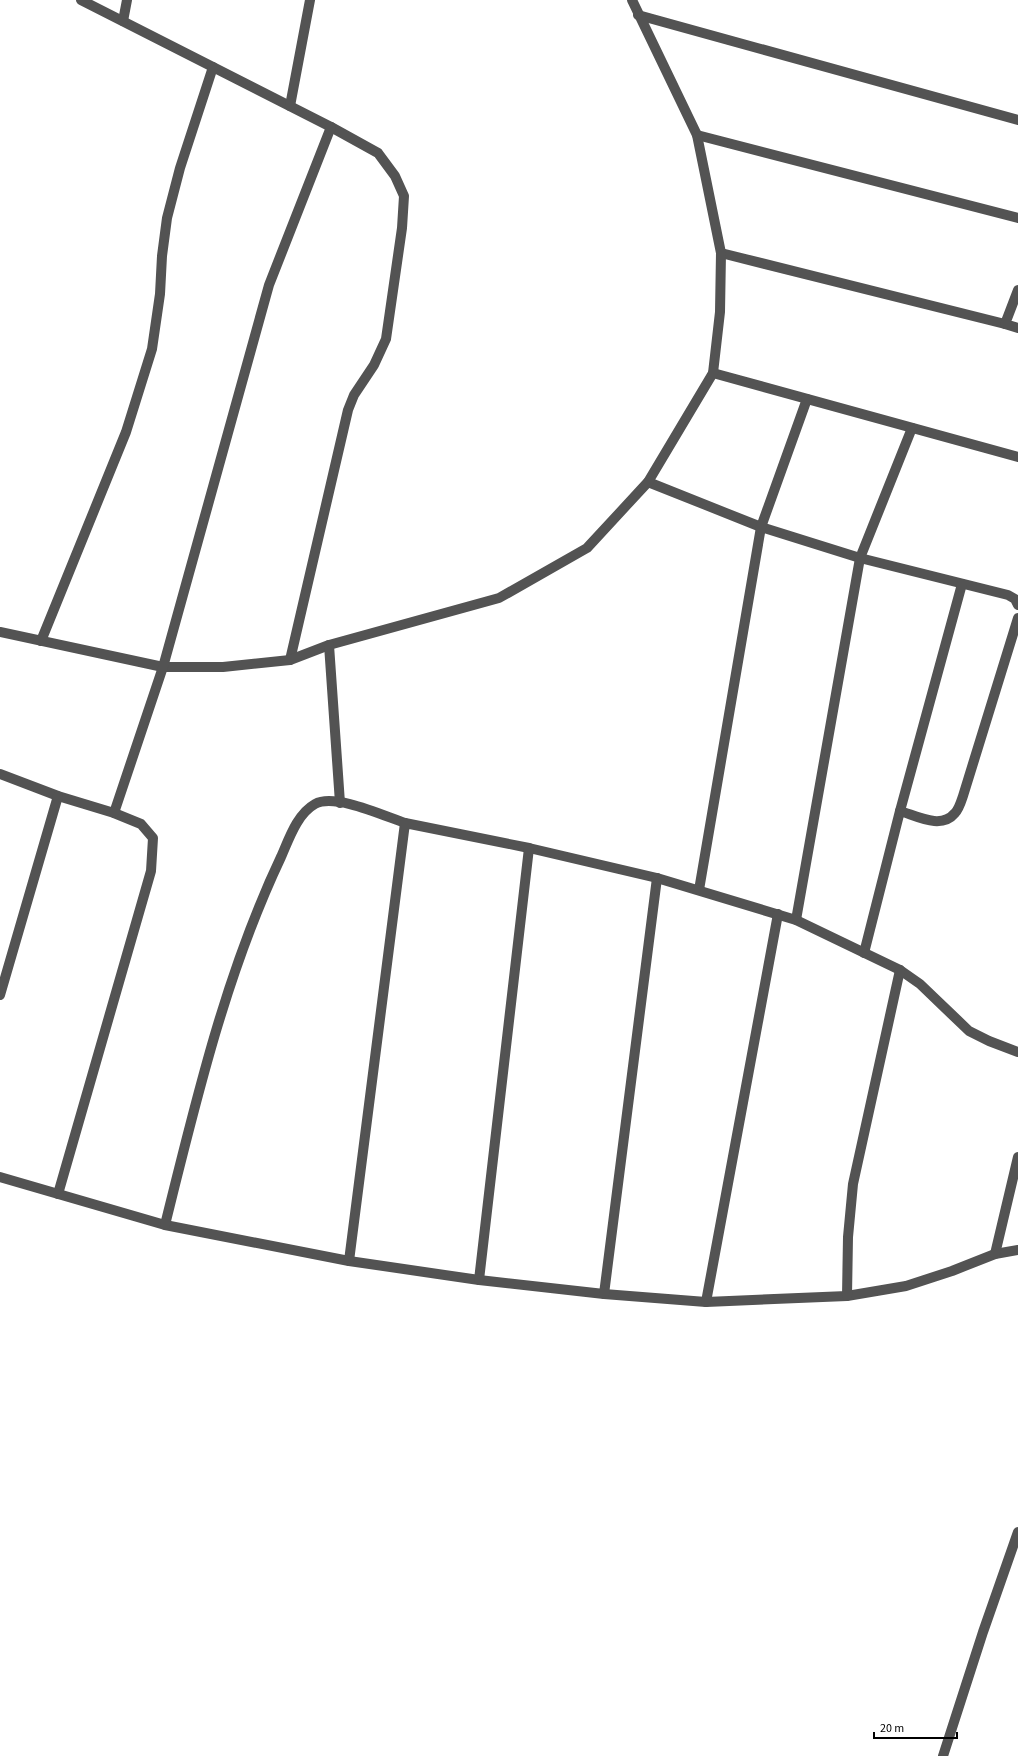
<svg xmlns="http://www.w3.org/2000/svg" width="1018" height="1756" font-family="'Source Sans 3',sans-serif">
<rect width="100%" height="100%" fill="#fff"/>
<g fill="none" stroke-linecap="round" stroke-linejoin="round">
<g stroke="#535353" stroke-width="10">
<polyline points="81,0 331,127 378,153 395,176 404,196 402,228 386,339 374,365 354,395 348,410 290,660"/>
<polyline points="638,15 1018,120"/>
<polyline points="123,21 127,0"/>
<polyline points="290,106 310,0"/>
<polyline points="697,135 1018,218"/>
<polyline points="721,253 1005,324"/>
<polyline points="1018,290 1005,324 1018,328"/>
<polyline points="713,373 1018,457"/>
<polyline points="648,482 761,527 860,558 1008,595 1015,599 1018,605"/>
<polyline points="0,632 163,667 223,667 290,660 329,645 499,598 587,548 648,482 713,373 720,312 721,253 697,135 632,0"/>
<polyline points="41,641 126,432 152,349 160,294 162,256 167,218 180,168 213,67"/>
<polyline points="329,645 340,803"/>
<polyline points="0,774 58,796 114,813 141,824 153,838 151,871 58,1194"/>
<polyline points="900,811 962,584"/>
<polyline points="114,813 163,667 269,285 331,127"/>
<polyline points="699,890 761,527 807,399"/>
<polyline points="796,920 860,558 912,428"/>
<path d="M 864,953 L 900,811 C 917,816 941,830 955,813 C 959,809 961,802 963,796 L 1018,618"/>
<polyline points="0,995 58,796"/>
<polyline points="0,1177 165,1225 349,1261 479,1280 604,1294 706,1302 847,1296 906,1286 952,1271 995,1254 1018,1250"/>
<path d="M 165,1225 C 196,1100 226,973 281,857 C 289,839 297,814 315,804 C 335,793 384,816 405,823"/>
<polyline points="995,1254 1018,1157"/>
<polyline points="349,1261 405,823 529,848 657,878 796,920 900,970 920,984 969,1031 989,1041 1018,1052"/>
<polyline points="479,1280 529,848"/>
<polyline points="604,1294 657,878"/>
<polyline points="847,1296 848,1237 853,1184 900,970"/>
<polyline points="706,1302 778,914"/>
<polyline points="943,1756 983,1632 1018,1532"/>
</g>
</g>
<path d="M874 1732v6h83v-6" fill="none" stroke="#000000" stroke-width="2"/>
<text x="880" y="1732" font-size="12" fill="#000000" stroke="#ffffff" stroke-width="3" paint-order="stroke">20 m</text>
</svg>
